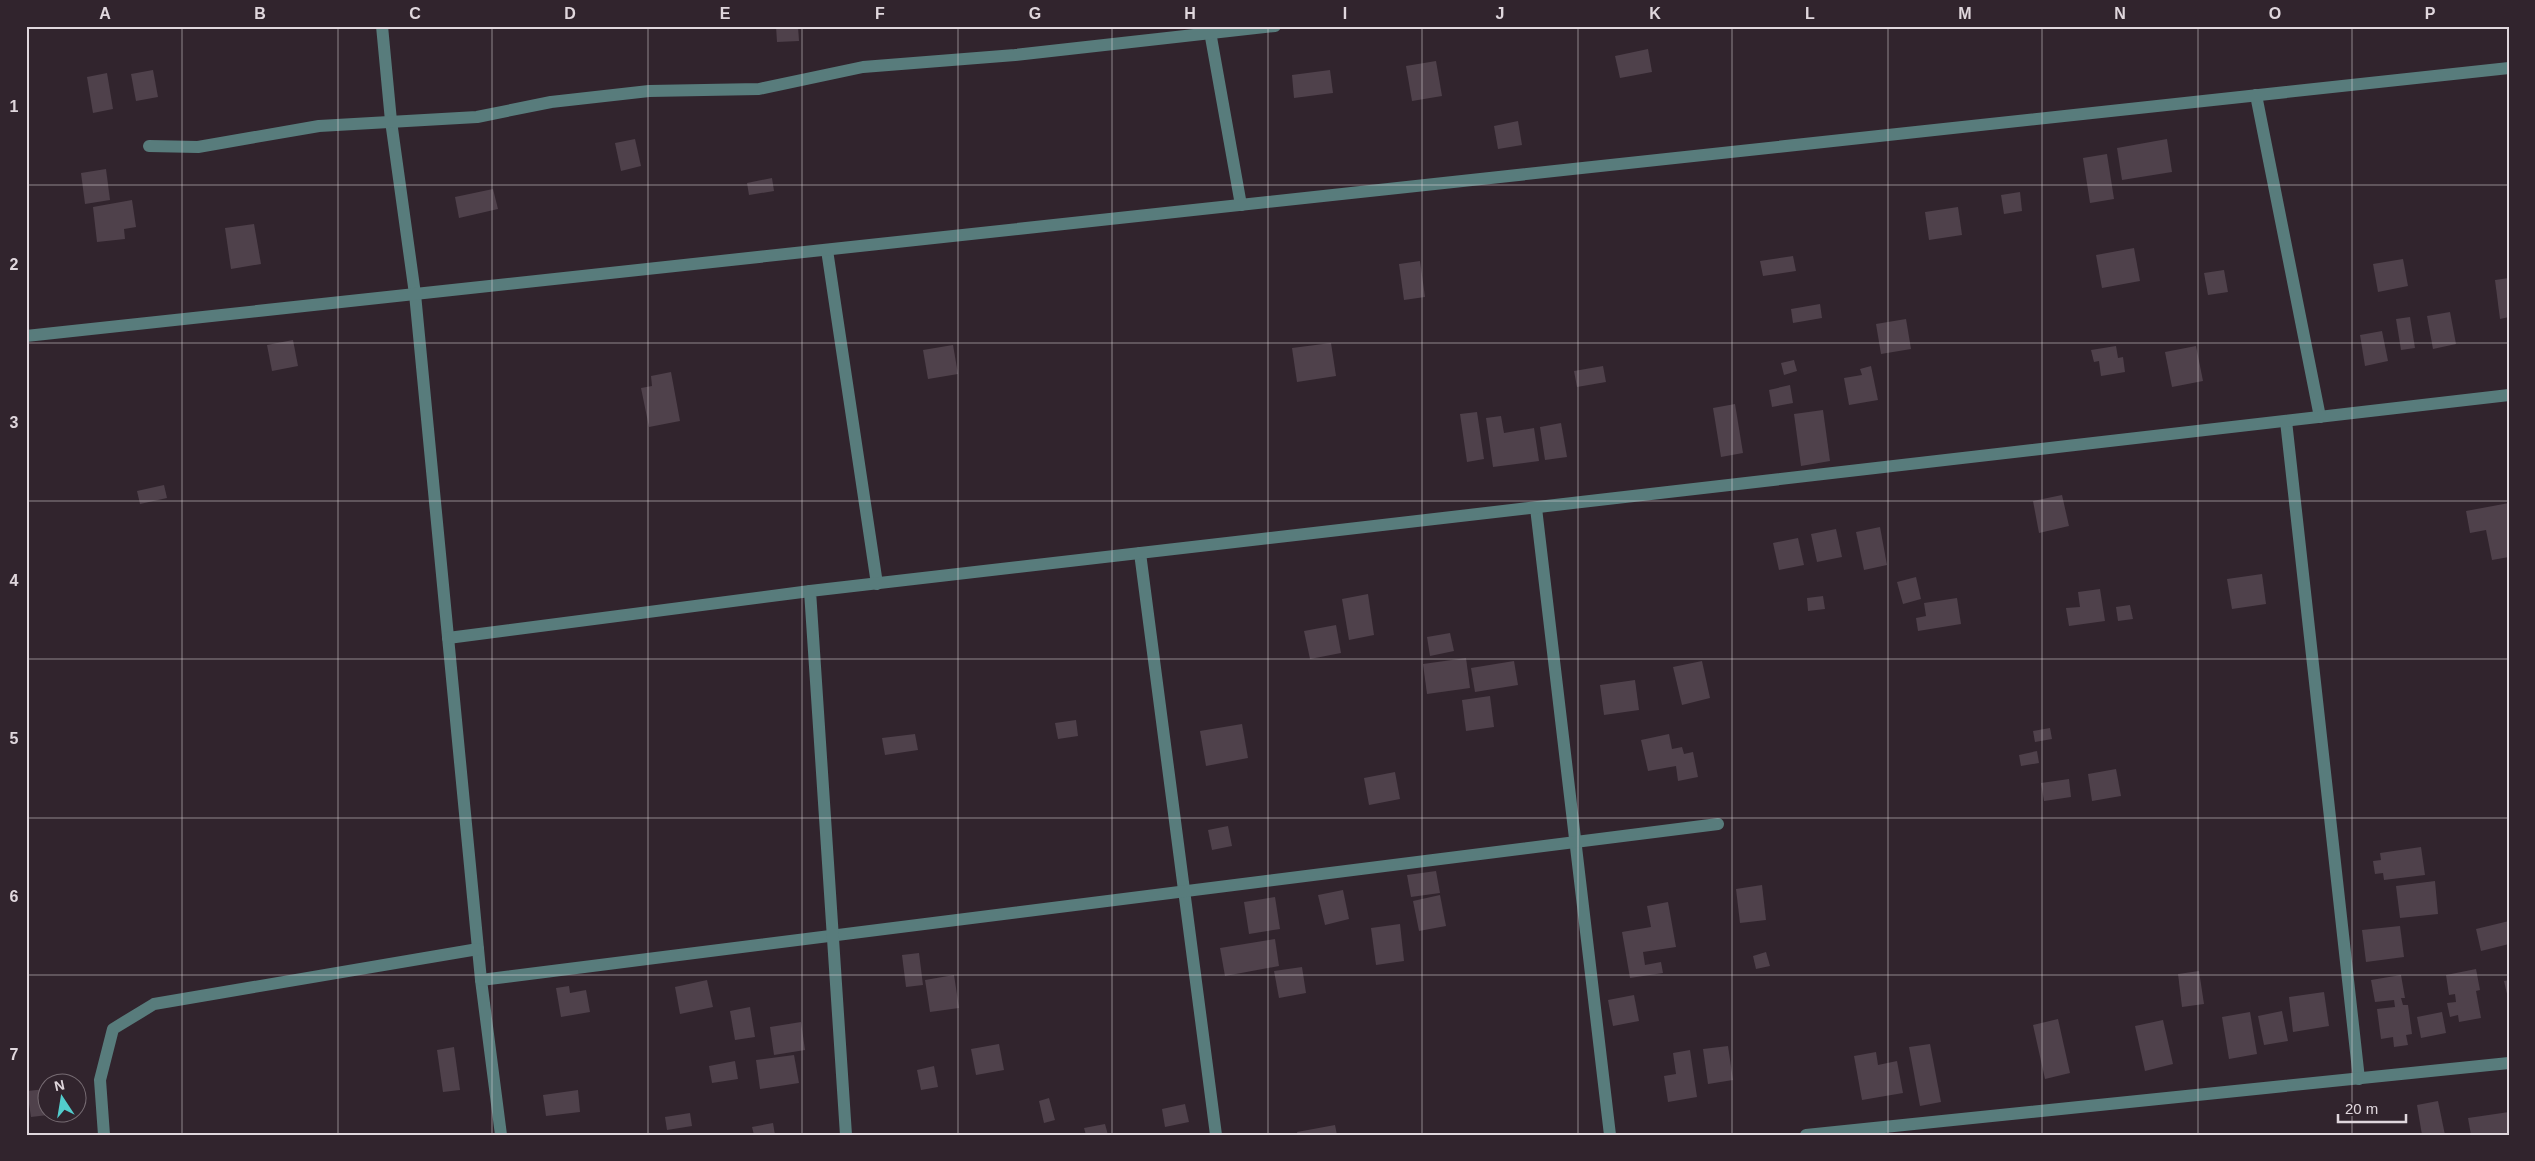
<svg xmlns="http://www.w3.org/2000/svg" width="2535" height="1161" font-family="Helvetica,sans-serif">
<rect width="100%" height="100%" fill="#31242d"/>
<g fill="#4f414b">
<polygon points="776,26 798,26 799,41 777,42"/>
<polygon points="1648,49 1652,72 1620,78 1615,56"/>
<polygon points="1436,61 1442,96 1412,101 1406,66"/>
<polygon points="153,70 158,97 136,101 131,74"/>
<polygon points="1330,70 1333,93 1294,98 1292,75"/>
<polygon points="107,73 113,109 93,113 87,77"/>
<polygon points="1518,121 1522,145 1498,149 1494,126"/>
<polygon points="635,139 641,166 621,171 615,143"/>
<polygon points="2167,139 2172,172 2122,180 2117,148"/>
<polygon points="2107,154 2114,199 2090,203 2083,158"/>
<polygon points="106,169 110,200 85,204 81,173"/>
<polygon points="772,178 774,191 749,195 747,183"/>
<polygon points="493,189 498,209 459,218 455,197"/>
<polygon points="2020,192 2022,211 2004,214 2001,195"/>
<polygon points="132,200 136,227 124,229 125,239 97,242 93,207"/>
<polygon points="1958,207 1962,235 1929,240 1925,212"/>
<polygon points="254,224 261,264 231,269 225,228"/>
<polygon points="2134,248 2140,281 2102,288 2096,255"/>
<polygon points="1793,256 1796,271 1763,276 1760,261"/>
<polygon points="2403,259 2408,286 2378,292 2373,264"/>
<polygon points="1420,261 1425,297 1404,300 1399,264"/>
<polygon points="2224,270 2228,292 2208,295 2204,273"/>
<polygon points="2509,278 2509,317 2500,319 2495,280"/>
<polygon points="1820,304 1822,318 1793,323 1791,309"/>
<polygon points="2450,312 2456,344 2433,349 2427,316"/>
<polygon points="2410,317 2415,348 2401,350 2396,319"/>
<polygon points="1906,319 1911,349 1881,354 1876,324"/>
<polygon points="2382,331 2388,361 2365,366 2360,335"/>
<polygon points="293,340 298,366 272,371 267,345"/>
<polygon points="1331,343 1336,376 1297,382 1292,348"/>
<polygon points="953,345 958,374 928,379 923,350"/>
<polygon points="2116,346 2118,358 2123,357 2125,372 2101,376 2099,361 2094,362 2091,350"/>
<polygon points="2196,346 2203,381 2172,387 2165,352"/>
<polygon points="1794,360 1797,371 1784,375 1781,363"/>
<polygon points="1603,366 1606,382 1577,387 1574,371"/>
<polygon points="1871,366 1878,400 1849,405 1844,378 1862,375 1860,369"/>
<polygon points="671,372 680,421 649,427 641,388 652,386 651,376"/>
<polygon points="1790,385 1793,403 1772,407 1769,390"/>
<polygon points="1735,404 1743,453 1721,457 1713,408"/>
<polygon points="1823,410 1830,461 1801,466 1794,414"/>
<polygon points="1477,412 1484,459 1467,462 1460,414"/>
<polygon points="1501,416 1504,433 1534,428 1539,461 1493,467 1486,418"/>
<polygon points="1561,423 1567,457 1545,460 1540,427"/>
<polygon points="164,485 167,498 140,504 137,491"/>
<polygon points="2062,495 2069,526 2039,533 2033,501"/>
<polygon points="2509,503 2509,557 2492,560 2486,530 2470,533 2466,511"/>
<polygon points="1880,527 1887,565 1864,570 1856,532"/>
<polygon points="1836,529 1842,557 1817,562 1811,534"/>
<polygon points="1798,538 1804,565 1779,570 1773,543"/>
<polygon points="2262,574 2266,604 2232,609 2227,579"/>
<polygon points="1916,577 1921,599 1903,604 1897,582"/>
<polygon points="2100,589 2105,621 2069,626 2066,608 2080,607 2078,592"/>
<polygon points="1368,594 1374,635 1349,640 1342,599"/>
<polygon points="1823,596 1825,609 1808,611 1807,598"/>
<polygon points="1957,598 1961,624 1918,631 1916,618 1926,616 1924,603"/>
<polygon points="2130,605 2133,619 2118,621 2116,607"/>
<polygon points="1336,625 1341,653 1310,659 1304,631"/>
<polygon points="1450,633 1454,651 1430,656 1427,637"/>
<polygon points="1466,658 1470,688 1427,694 1423,664"/>
<polygon points="1514,661 1518,685 1475,692 1471,668"/>
<polygon points="1702,661 1710,698 1682,705 1673,667"/>
<polygon points="1635,680 1639,710 1604,715 1600,685"/>
<polygon points="1490,696 1494,727 1466,731 1462,700"/>
<polygon points="1076,720 1078,736 1058,739 1055,723"/>
<polygon points="1242,724 1248,758 1206,766 1200,731"/>
<polygon points="2050,728 2052,739 2035,742 2033,731"/>
<polygon points="915,734 918,750 885,755 882,738"/>
<polygon points="1669,734 1672,749 1682,747 1684,754 1693,752 1698,777 1678,781 1676,766 1648,771 1641,740"/>
<polygon points="2037,751 2039,763 2021,766 2019,755"/>
<polygon points="2116,769 2121,796 2092,801 2088,774"/>
<polygon points="1395,772 1400,799 1369,805 1364,778"/>
<polygon points="2069,779 2071,797 2044,801 2041,783"/>
<polygon points="1228,826 1232,846 1212,850 1208,830"/>
<polygon points="2421,847 2425,875 2384,880 2383,873 2375,874 2373,861 2381,860 2380,853"/>
<polygon points="1436,871 1440,893 1411,897 1407,875"/>
<polygon points="2435,881 2438,914 2400,918 2396,886"/>
<polygon points="1762,885 1766,920 1740,923 1736,889"/>
<polygon points="1343,890 1349,919 1325,925 1318,895"/>
<polygon points="1440,895 1446,926 1419,931 1413,901"/>
<polygon points="1275,897 1280,929 1249,934 1244,902"/>
<polygon points="1668,902 1676,947 1643,952 1645,965 1661,962 1663,973 1630,978 1622,932 1651,927 1647,906"/>
<polygon points="2509,921 2509,944 2481,951 2476,929"/>
<polygon points="1400,924 1404,961 1376,965 1371,928"/>
<polygon points="2400,926 2404,957 2366,962 2362,930"/>
<polygon points="1275,939 1279,966 1225,976 1220,948"/>
<polygon points="1766,952 1770,966 1756,969 1753,956"/>
<polygon points="919,953 923,985 906,987 902,955"/>
<polygon points="1302,967 1306,993 1279,998 1274,971"/>
<polygon points="2476,969 2480,990 2476,991 2481,1018 2459,1022 2458,1015 2450,1017 2447,1003 2456,1002 2455,994 2449,995 2446,975"/>
<polygon points="2199,971 2204,1004 2182,1007 2178,974"/>
<polygon points="954,975 959,1008 930,1012 925,980"/>
<polygon points="2401,975 2405,998 2401,998 2403,1005 2408,1005 2412,1034 2406,1035 2408,1045 2394,1047 2393,1037 2381,1039 2377,1009 2395,1007 2394,1000 2375,1002 2371,980"/>
<polygon points="707,980 713,1007 680,1014 675,987"/>
<polygon points="2509,980 2509,998 2508,998 2504,981"/>
<polygon points="569,986 570,993 586,990 590,1012 561,1017 556,988"/>
<polygon points="2324,992 2329,1026 2293,1032 2289,997"/>
<polygon points="1634,995 1639,1021 1613,1026 1608,1000"/>
<polygon points="750,1007 755,1037 735,1040 730,1011"/>
<polygon points="2282,1011 2288,1041 2264,1045 2258,1016"/>
<polygon points="2250,1012 2257,1054 2229,1059 2222,1017"/>
<polygon points="2442,1012 2446,1033 2421,1038 2417,1017"/>
<polygon points="2058,1019 2070,1073 2045,1079 2033,1025"/>
<polygon points="2163,1020 2173,1064 2145,1071 2135,1026"/>
<polygon points="801,1022 805,1050 774,1055 770,1027"/>
<polygon points="999,1044 1004,1070 976,1075 971,1049"/>
<polygon points="1930,1044 1941,1102 1920,1106 1909,1047"/>
<polygon points="1728,1046 1733,1080 1708,1084 1703,1049"/>
<polygon points="454,1047 460,1090 443,1092 437,1050"/>
<polygon points="1690,1050 1697,1097 1668,1102 1664,1076 1676,1074 1673,1053"/>
<polygon points="1876,1052 1878,1065 1897,1061 1903,1093 1862,1100 1854,1056"/>
<polygon points="794,1055 799,1083 760,1089 756,1060"/>
<polygon points="735,1061 738,1079 712,1083 709,1066"/>
<polygon points="934,1066 938,1087 921,1090 917,1070"/>
<polygon points="46,1089 48,1115 31,1117 27,1091"/>
<polygon points="578,1090 580,1112 546,1116 543,1095"/>
<polygon points="1049,1098 1055,1120 1044,1123 1039,1101"/>
<polygon points="2438,1101 2445,1135 2422,1135 2417,1105"/>
<polygon points="1185,1104 1189,1122 1165,1127 1162,1109"/>
<polygon points="2509,1112 2509,1135 2471,1135 2468,1118"/>
<polygon points="690,1113 692,1126 667,1130 665,1117"/>
<polygon points="773,1123 775,1135 754,1135 752,1127"/>
<polygon points="1105,1124 1108,1135 1086,1135 1084,1128"/>
<polygon points="1335,1125 1337,1135 1298,1135 1297,1132"/>
</g>
<g fill="none" stroke-linecap="round" stroke-linejoin="round">
<g stroke="#587c7c" stroke-width="12">
<polyline points="382,26 391,121 415,294 481,980 501,1135"/>
<polyline points="1209,26 1241,205"/>
<polyline points="2256,95 2320,417"/>
<polyline points="149,146 198,147 319,126 477,117 551,102 649,91 759,89 863,67 1015,55 1275,26"/>
<polyline points="827,250 877,584"/>
<polyline points="26,336 2509,68"/>
<polyline points="2286,421 2359,1079"/>
<polyline points="1536,508 1610,1135"/>
<polyline points="1140,553 1216,1135"/>
<polyline points="448,638 810,591"/>
<polyline points="481,980 1718,824"/>
<polyline points="104,1135 100,1080 113,1029 154,1004 478,949"/>
<polyline points="846,1135 810,591 2509,395"/>
<polyline points="1806,1135 2509,1063"/>
</g>
</g>
<path fill="none" stroke="#e0d7dd" stroke-width="1" stroke-opacity="0.55" d="M 182,26 L 182,1135M 338,26 L 338,1135M 492,26 L 492,1135M 648,26 L 648,1135M 802,26 L 802,1135M 958,26 L 958,1135M 1112,26 L 1112,1135M 1268,26 L 1268,1135M 1422,26 L 1422,1135M 1578,26 L 1578,1135M 1732,26 L 1732,1135M 1888,26 L 1888,1135M 2042,26 L 2042,1135M 2198,26 L 2198,1135M 2352,26 L 2352,1135M 26,185 L 2509,185M 26,343 L 2509,343M 26,501 L 2509,501M 26,659 L 2509,659M 26,818 L 2509,818M 26,975 L 2509,975"/>
<rect width="2535" height="1161" fill="none" stroke="#31242d" stroke-width="55"/>
<g transform="translate(62 1098) rotate(348)"><circle r="24" fill="#31242d" stroke="#776c73"/>
<path d="M0-4L9 19L0 12L-9 19Z" fill="#52cdcd"/>
<text y="-8" font-size="14" font-weight="bold" text-anchor="middle" fill="#e0d7dd">N</text>
</g>
<path d="M2338 1114v8h68v-8" fill="none" stroke="#e0d7dd" stroke-width="2.5"/>
<text x="2345" y="1114" font-size="15" fill="#e0d7dd" stroke="#31242d" stroke-width="4" paint-order="stroke">20 m</text>
<rect x="28" y="28" width="2480" height="1106" fill="none" stroke="#e0d7dd" stroke-width="2"/>
<g font-size="16" text-anchor="middle" font-weight="bold" fill="#e0d7dd">
<text x="105" y="19">A</text>
<text x="260" y="19">B</text>
<text x="415" y="19">C</text>
<text x="570" y="19">D</text>
<text x="725" y="19">E</text>
<text x="880" y="19">F</text>
<text x="1035" y="19">G</text>
<text x="1190" y="19">H</text>
<text x="1345" y="19">I</text>
<text x="1500" y="19">J</text>
<text x="1655" y="19">K</text>
<text x="1810" y="19">L</text>
<text x="1965" y="19">M</text>
<text x="2120" y="19">N</text>
<text x="2275" y="19">O</text>
<text x="2430" y="19">P</text>
<text x="14" y="112">1</text>
<text x="14" y="270">2</text>
<text x="14" y="428">3</text>
<text x="14" y="586">4</text>
<text x="14" y="744">5</text>
<text x="14" y="902">6</text>
<text x="14" y="1060">7</text>
</g>
</svg>
